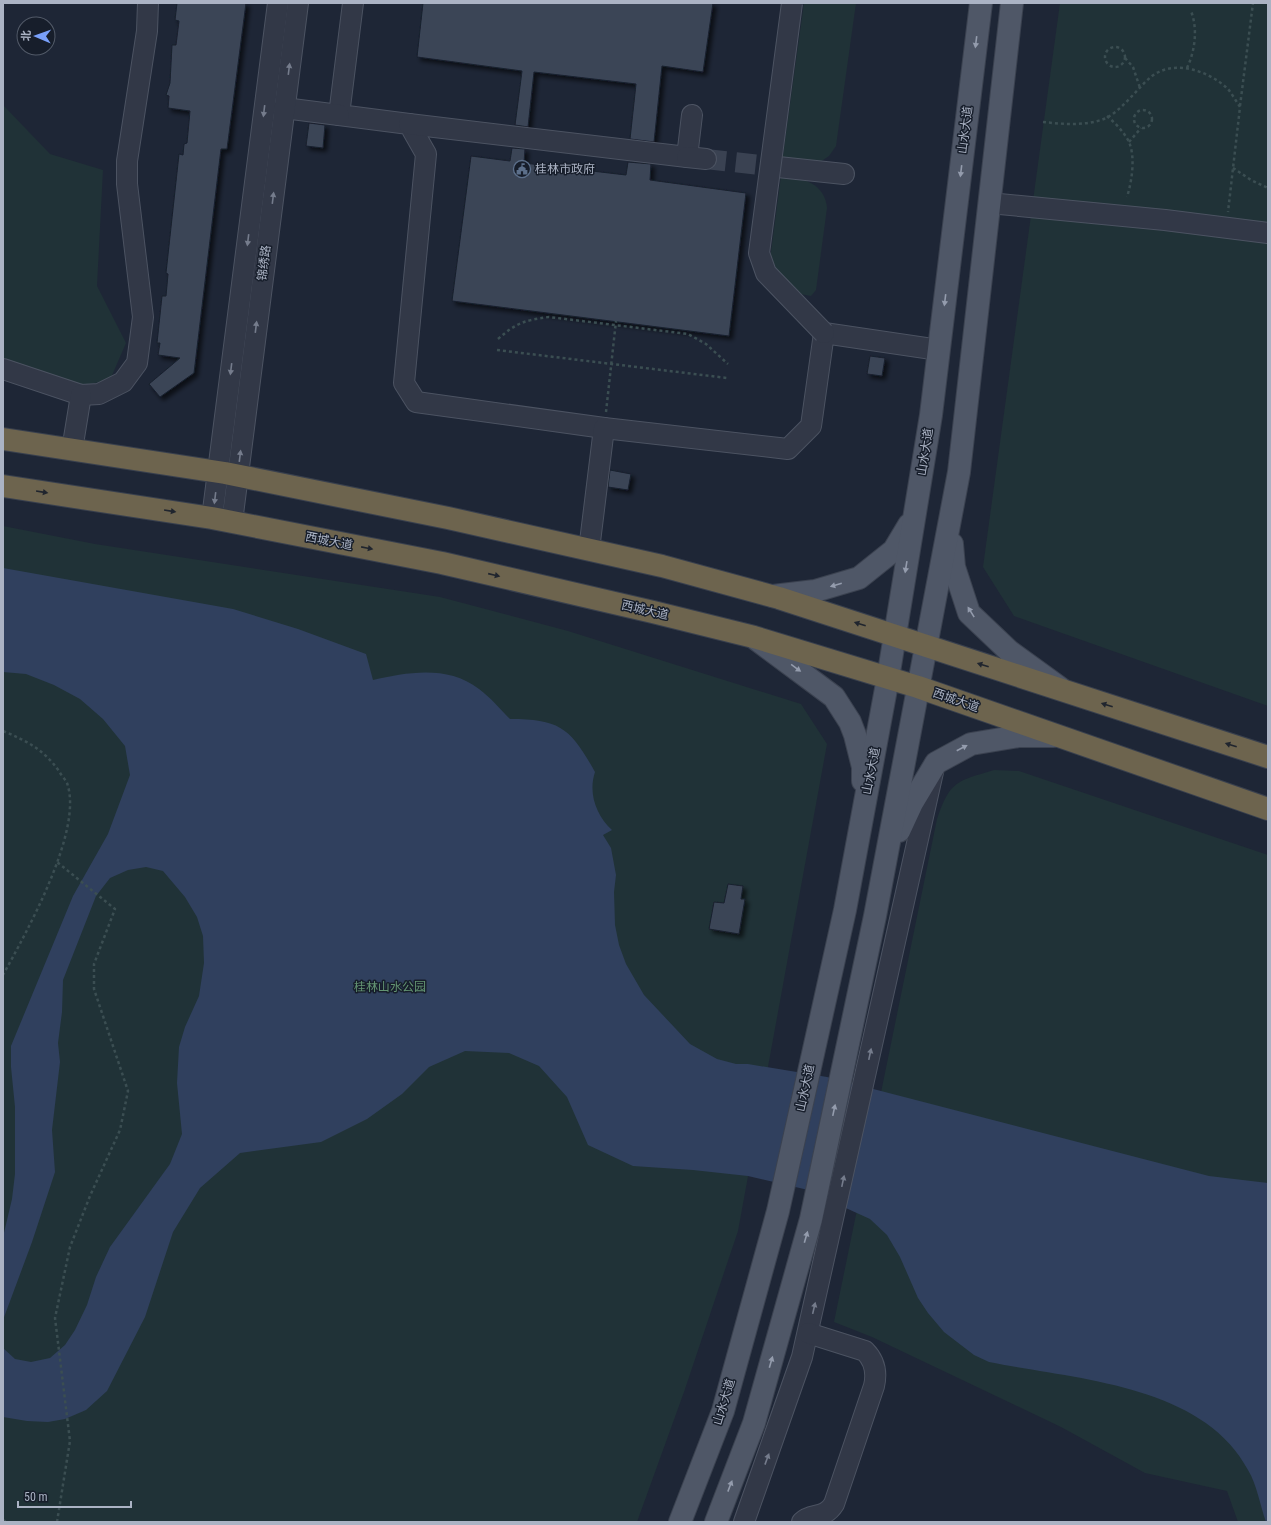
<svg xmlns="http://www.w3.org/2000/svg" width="1271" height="1525" font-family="'Roboto Condensed','Noto Sans SC',sans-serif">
<defs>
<filter id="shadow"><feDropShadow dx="3.5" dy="3.5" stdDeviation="2" flood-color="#0009"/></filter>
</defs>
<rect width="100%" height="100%" fill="#1e2636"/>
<g fill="#203237">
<polygon points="804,3 856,3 836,146 829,156 817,164 782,162"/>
<polygon points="1060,3 1268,3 1268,706 1014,616 983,567"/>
<polygon points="3,105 50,154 103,170 97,286 126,343 110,380 79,386 46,377 3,359"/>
<path d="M 781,176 C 803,177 825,184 827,208 L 816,290 L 811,296 L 800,294 L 772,268 L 770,259 Z"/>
<polygon points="3,526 95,544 440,597 568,631 801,704 827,744 738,1231 684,1392 637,1522 3,1522"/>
<path d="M 994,770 L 1019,771 L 1268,855 L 1268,1522 L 1238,1522 L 1227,1491 L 1145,1473 L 1061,1427 L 872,1337 L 834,1322 L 937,819 C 950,780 958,781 994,770 Z"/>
</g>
<path fill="#30405e" d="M 3,568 L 233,609 L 298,629 L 366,654 L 373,680 C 408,672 448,665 479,689 C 490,697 500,709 510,719 C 561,719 571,729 595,772 C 588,793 596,815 612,830 L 603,835 L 611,848 L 616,875 L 614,892 L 615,925 L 619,945 L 626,964 L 644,995 L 690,1044 L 717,1059 L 736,1064 L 748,1064 L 827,1077 L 1209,1176 L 1268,1183 L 1268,1522 L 1266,1522 C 1260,1505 1257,1485 1248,1470 C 1203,1384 1073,1379 989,1362 L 974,1355 L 944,1332 L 928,1313 L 918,1298 L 900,1257 L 887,1235 L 870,1219 L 804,1189 L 748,1176 L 693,1170 L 633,1166 L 588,1145 L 567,1097 L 539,1066 L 509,1053 L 465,1051 L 429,1067 L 402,1094 L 367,1119 L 321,1142 L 240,1153 L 200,1188 L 173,1232 L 145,1317 L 107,1391 L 86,1410 L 65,1419 L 48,1422 L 27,1421 L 3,1417 L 3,1348 L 15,1359 L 31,1362 L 50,1358 L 65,1345 L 75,1330 L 87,1305 L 96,1277 L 110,1247 L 170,1164 L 182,1134 L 177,1083 L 179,1047 L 185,1027 L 199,996 L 204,963 L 203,936 L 197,917 L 185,897 L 163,871 L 146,867 L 128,870 L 110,878 L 96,896 L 63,980 L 62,1012 L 58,1043 L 60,1062 L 52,1130 L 55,1172 L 32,1242 L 3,1320 L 3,1237 L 12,1199 L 15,1174 L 15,1107 L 11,1067 L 11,1046 L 73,896 L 108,834 L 130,775 L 125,746 L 103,719 L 80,699 L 54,685 L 26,674 L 3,672 Z"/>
<g fill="#3a4457" stroke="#19202d" filter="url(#shadow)">
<polygon points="177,3 246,3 227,149 221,149 194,373 160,397 149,384 180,358 158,355 160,343 157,343 162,296 166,296 168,274 166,273 179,154 183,155 184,144 187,143 190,111 168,108 169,96 166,95 170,83 172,45 176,45 179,21 175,20"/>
<polygon points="423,3 713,3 703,72 662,66 654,142 630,139 636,84 534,72 528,127 515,125 522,71 417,57"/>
<polygon points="309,123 325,125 323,148 306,146"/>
<polygon points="512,148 525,149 524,163 626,175 628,162 651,164 650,180 746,193 729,336 452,301 471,156 510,161"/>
<polygon points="870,356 885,358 882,376 867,374"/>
<polygon points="610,470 631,474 628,490 608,487"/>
<polygon points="728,884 743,886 741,899 745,899 739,934 709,929 714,902 724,903"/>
</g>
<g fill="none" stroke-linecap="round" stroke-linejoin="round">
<polyline stroke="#3a4252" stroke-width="20" stroke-dasharray="20 10" stroke-linecap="butt" points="706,159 778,167"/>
<g stroke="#4c5362" stroke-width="22">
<g id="minor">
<polyline points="353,3 339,115 409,124 426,154 404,383 416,402 604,428"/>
<polyline points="284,108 339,115"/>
<polyline points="409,124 687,157 692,115"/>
<polyline points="687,157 706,159"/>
<polyline points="778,167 844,174"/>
<polyline points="989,203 1165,220 1268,233"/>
<polyline points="3,369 81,395 99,394 123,382 137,363 143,317 127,184 127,161 147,31 148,3"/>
<polyline points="72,450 81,395"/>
<polyline points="212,518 278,3"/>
<polyline points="232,522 298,3"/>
<polyline points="589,550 604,428 788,449 811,426 824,333 939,350"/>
<polyline points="744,1522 802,1357 933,772"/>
<path d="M 802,1522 C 812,1512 824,1520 834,1504 L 874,1386 C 877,1373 875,1361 865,1351 L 808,1333"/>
</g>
</g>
<g stroke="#3b4250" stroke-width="24">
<g id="major">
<polyline points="952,544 954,567 969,613 1009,651 1060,688"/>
<polyline points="773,596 815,591 859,578 894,550 909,525"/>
<polyline points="756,639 834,697 850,722 855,735 863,767 863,781"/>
<polyline points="899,831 912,803 936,763 971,744 1019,736 1054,736"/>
<polyline points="680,1522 723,1411 778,1211 845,910 888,678 931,415 981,3"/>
<polyline points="716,1522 754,1423 811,1219 875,916 959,472 1012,3"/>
</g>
</g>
<g stroke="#39404e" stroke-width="24">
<g id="highway">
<polyline points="3,439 225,473 448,518 662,566 779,598 1268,757"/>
<polyline points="3,486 212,518 442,563 653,612 754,637 918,687 1268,809"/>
</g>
</g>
<g stroke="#3b4e52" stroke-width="2.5" stroke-dasharray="3 3" stroke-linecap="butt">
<circle cx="1115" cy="57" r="10"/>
<polyline points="1125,58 1133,67 1140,88"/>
<path d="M 1187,68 C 1195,51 1198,29 1191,11"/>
<polyline points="1240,106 1253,3"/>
<circle cx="1143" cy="119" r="9"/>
<path d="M 1107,116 C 1115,123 1123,131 1128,140 C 1136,155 1132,181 1127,197"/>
<path d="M 1043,122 C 1062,124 1082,126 1101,120 C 1120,114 1137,88 1152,76 C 1175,59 1209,71 1228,89 C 1232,94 1236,101 1240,107 L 1228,212"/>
<polyline points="1129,142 1141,128"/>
<polyline points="1233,168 1251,180 1268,188"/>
<path d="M 498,339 C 516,323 525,320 549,317 L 688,334 L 706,344 L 728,364"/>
<polyline points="497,350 727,378"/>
<polyline points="606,412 616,321"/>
<path d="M 3,731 C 27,741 43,749 59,771 C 61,775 65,779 67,783 C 84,830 26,933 3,975"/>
<polyline points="3,1520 7,1522"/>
<polyline points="57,1522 70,1441 55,1318 70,1247 90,1196 120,1130 128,1091 94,989 94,964 115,909 57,862"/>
</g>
<use href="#minor" stroke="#323847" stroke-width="20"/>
<use href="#major" stroke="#4f5767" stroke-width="22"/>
<use href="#highway" stroke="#6d644e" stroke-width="22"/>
<g stroke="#4c5362" stroke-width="22" stroke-linecap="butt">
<polyline id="minor-bridge" points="792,3 759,253 766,273 824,333"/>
</g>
<use href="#minor-bridge" stroke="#323847" stroke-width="20"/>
</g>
<defs><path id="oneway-solid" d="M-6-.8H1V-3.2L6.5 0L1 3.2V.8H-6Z"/></defs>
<g fill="#949cad">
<use href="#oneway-solid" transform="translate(976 42) rotate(97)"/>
<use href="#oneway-solid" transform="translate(961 171) rotate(97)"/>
<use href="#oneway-solid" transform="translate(945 300) rotate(97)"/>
<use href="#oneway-solid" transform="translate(906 567) rotate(99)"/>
<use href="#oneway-solid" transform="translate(836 585) rotate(164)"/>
<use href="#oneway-solid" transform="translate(971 612) rotate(-122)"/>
<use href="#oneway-solid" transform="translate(796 668) rotate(36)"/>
<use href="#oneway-solid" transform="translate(962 748) rotate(-28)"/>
<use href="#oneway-solid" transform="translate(834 1110) rotate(-78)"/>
<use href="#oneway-solid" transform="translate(806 1237) rotate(-74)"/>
<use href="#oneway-solid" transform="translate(771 1362) rotate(-74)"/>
<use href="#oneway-solid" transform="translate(730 1486) rotate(-69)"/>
</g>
<g fill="#757c8c">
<use href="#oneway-solid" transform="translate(289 69) rotate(-83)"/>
<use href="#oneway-solid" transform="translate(264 111) rotate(97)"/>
<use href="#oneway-solid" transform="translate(273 198) rotate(-83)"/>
<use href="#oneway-solid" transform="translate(248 240) rotate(97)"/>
<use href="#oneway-solid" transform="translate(256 327) rotate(-83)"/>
<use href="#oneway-solid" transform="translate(231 369) rotate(97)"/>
<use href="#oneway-solid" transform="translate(240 456) rotate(-83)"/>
<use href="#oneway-solid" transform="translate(215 498) rotate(97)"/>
<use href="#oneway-solid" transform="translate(870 1054) rotate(-78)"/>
<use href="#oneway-solid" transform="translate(843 1181) rotate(-78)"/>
<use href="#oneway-solid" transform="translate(814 1308) rotate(-77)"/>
<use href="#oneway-solid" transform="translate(767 1459) rotate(-70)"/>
</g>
<g fill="#20252e">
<use href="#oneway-solid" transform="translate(42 492) rotate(9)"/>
<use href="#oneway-solid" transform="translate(170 511) rotate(9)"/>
<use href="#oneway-solid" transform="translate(367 548) rotate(11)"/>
<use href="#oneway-solid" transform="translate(494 575) rotate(13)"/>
<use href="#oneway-solid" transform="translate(860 624) rotate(-162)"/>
<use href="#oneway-solid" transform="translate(983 665) rotate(-162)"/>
<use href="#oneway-solid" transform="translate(1107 705) rotate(-162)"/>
<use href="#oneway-solid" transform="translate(1231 745) rotate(-162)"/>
</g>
<defs>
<g id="civic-ring" transform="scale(0.9)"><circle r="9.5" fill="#171e2b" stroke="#5c6f8a" stroke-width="1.5"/><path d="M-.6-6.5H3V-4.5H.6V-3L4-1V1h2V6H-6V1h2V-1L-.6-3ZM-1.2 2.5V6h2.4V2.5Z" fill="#5c6f8a"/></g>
</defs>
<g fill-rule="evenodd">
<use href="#civic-ring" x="522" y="169"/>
</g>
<g text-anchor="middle" stroke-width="3" stroke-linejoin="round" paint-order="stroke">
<g font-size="12" fill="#abb3c4" stroke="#171e2b">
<text transform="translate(965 130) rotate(-83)" y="4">山水大道</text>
<text transform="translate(264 263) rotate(-83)" y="4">锦绣路</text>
<text transform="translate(925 452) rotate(-81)" y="4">山水大道</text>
<text transform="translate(329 541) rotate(11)" y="4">西城大道</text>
<text transform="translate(645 610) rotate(13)" y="4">西城大道</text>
<text transform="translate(956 700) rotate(19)" y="4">西城大道</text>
<text transform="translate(871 771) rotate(-79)" y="4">山水大道</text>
<text transform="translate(805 1088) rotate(-78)" y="4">山水大道</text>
<text transform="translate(724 1402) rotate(-73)" y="4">山水大道</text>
</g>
<g font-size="12" fill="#abb3c4" stroke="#171e2b" text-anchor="start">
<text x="535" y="173">桂林市政府</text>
</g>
<g font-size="12" fill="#639473" stroke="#171e2b">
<text x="390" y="991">桂林山水公园</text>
</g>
</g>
<rect width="1271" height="1525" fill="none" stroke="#abb3c4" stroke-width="8"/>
<g transform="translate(36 36) rotate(272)"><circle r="19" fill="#171e2b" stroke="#525a68"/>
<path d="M0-3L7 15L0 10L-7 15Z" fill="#79a0fb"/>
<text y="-6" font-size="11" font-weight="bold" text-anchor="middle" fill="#abb3c4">北</text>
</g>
<path d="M18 1501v6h113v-6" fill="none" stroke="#abb3c4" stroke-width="2"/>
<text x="24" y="1501" font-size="12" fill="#abb3c4" stroke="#171e2b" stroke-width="3" paint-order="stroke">50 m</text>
</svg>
